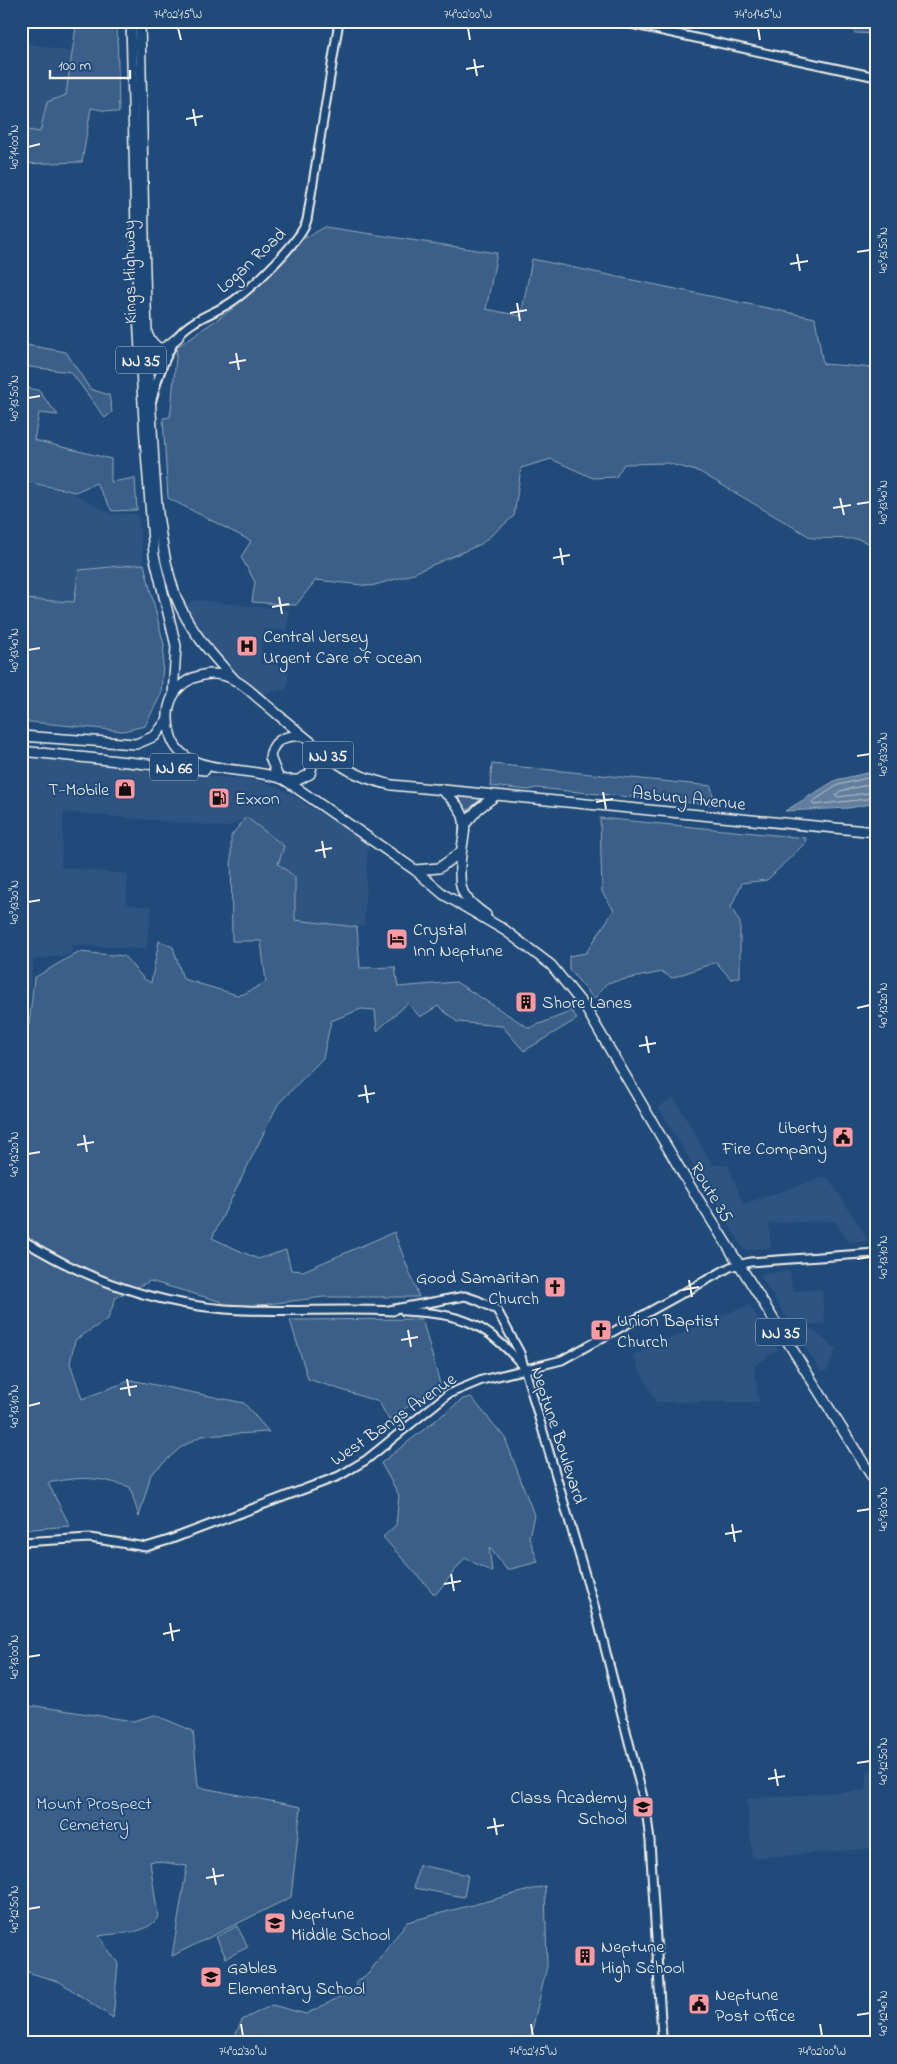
<svg xmlns="http://www.w3.org/2000/svg" width="897" height="2064" font-family="'Indie Flower',sans-serif">
<rect width="100%" height="100%" fill="#1f4a7a"/>
<filter id="ink" filterUnits="userSpaceOnUse"><feTurbulence type="fractalNoise" baseFrequency=".02" numOctaves="2"/><feDisplacementMap in="SourceGraphic" scale="10" xChannelSelector="R" yChannelSelector="G"/><feConvolveMatrix kernelMatrix="1 2 1 2 8 2 1 2 1" color-interpolation-filters="sRGB"/></filter>
<g filter="url(#ink)">
<g fill="#2d5581">
<polygon points="21,42 72,52 66,95 47,102 40,132 21,129"/>
<polygon points="21,483 73,493 111,514 138,514 144,564 79,570 75,602 21,599"/>
<polygon points="196,600 289,610 287,631 263,629 260,663 289,666 287,689 262,694 243,679 217,654 196,623 185,604"/>
<polygon points="21,758 262,781 282,789 368,843 364,926 295,921 295,877 278,864 246,818 228,827 64,812 61,867 128,874 126,904 152,907 146,949 73,945 70,954 33,960 27,1023 21,1023"/>
<polygon points="674,1098 713,1165 728,1165 743,1204 827,1176 869,1241 848,1242 835,1221 769,1223 771,1248 744,1250 658,1107"/>
<polygon points="790,1271 792,1291 822,1289 825,1324 806,1325 836,1349 828,1370 821,1372 759,1274"/>
<polygon points="749,1304 778,1350 754,1366 759,1402 656,1402 632,1355"/>
<polygon points="868,1770 876,1770 876,1848 752,1858 747,1799 866,1790"/>
</g>
<g fill="#3a5f88" stroke="#97a8b8">
<polygon points="844,21 876,21 876,34 855,33"/>
<polygon points="117,23 119,113 91,108 82,162 21,164 21,129 40,132 47,102 66,95 76,26"/>
<polygon points="325,227 497,253 486,309 521,316 532,259 815,318 823,364 876,368 876,546 858,539 812,538 700,472 667,463 624,464 616,477 593,478 551,459 521,468 514,516 481,544 407,576 371,586 316,580 296,605 252,602 255,582 241,557 251,541 168,498 163,418 170,417 171,409 177,347 235,307 232,301 301,240"/>
<polygon points="21,344 66,352 90,389 109,395 112,412 105,418 71,372 21,366"/>
<polygon points="21,387 38,390 58,415 39,413 34,440 111,459 111,482 135,478 137,510 112,511 96,483 75,492 21,481"/>
<polygon points="144,564 164,645 161,694 145,726 123,731 21,721 21,599 74,602 79,570"/>
<polygon points="492,764 711,786 715,805 536,788 528,790 490,786"/>
<polygon points="450,792 481,796 480,800 467,811"/>
<path d="M 246,817 L 284,846 L 278,864 L 295,877 L 295,920 L 357,927 L 360,968 L 395,967 L 398,987 L 456,982 L 529,1028 L 570,1012 L 570,1008 L 577,1019 L 524,1051 L 502,1026 L 457,1022 L 438,1006 L 420,1017 L 408,1003 L 377,1031 L 375,1010 L 361,1009 L 331,1021 L 323,1058 L 278,1104 L 212,1238 L 258,1259 L 286,1250 L 291,1270 L 303,1271 L 394,1232 L 419,1297 L 324,1297 L 220,1310 L 222,1302 L 150,1281 L 116,1297 L 108,1319 L 75,1340 L 70,1363 L 82,1399 L 131,1380 L 244,1403 L 269,1432 L 201,1436 L 180,1448 L 151,1474 L 139,1517 L 130,1487 C 98,1477 81,1476 48,1483 L 70,1526 L 21,1530 L 21,1025 L 29,1025 L 34,978 L 78,952 L 124,956 L 144,979 L 151,983 L 159,941 L 173,947 L 183,979 L 237,995 L 244,994 L 266,982 L 261,941 L 232,941 L 231,836 Z"/>
<polygon points="600,818 806,838 805,843 767,880 742,883 731,907 740,923 740,977 731,979 716,962 672,978 662,972 607,983 594,999 569,969 569,956 586,953 614,910 602,892"/>
<polygon points="422,1319 440,1384 389,1420 379,1402 308,1379 290,1320"/>
<polygon points="471,1397 505,1438 534,1515 529,1537 538,1562 507,1570 489,1547 492,1572 465,1558 435,1595 383,1537 396,1525 399,1495 381,1463 463,1399"/>
<path d="M 36,1706 L 133,1721 L 155,1715 L 193,1731 L 198,1787 L 301,1807 L 291,1897 L 172,1956 L 187,1866 L 154,1861 L 150,1862 L 158,1917 C 146,1936 119,1932 99,1936 L 118,1964 L 113,2018 L 60,1982 L 21,1970 L 21,1709 Z"/>
<polygon points="419,1865 468,1875 464,1897 414,1888"/>
<polygon points="545,1886 547,1966 529,2043 232,2043 242,2020 272,2005 306,2014 358,1988 355,1982 368,1974 407,1922"/>
<polygon points="237,1926 248,1947 226,1958 216,1937"/>
</g>
<polygon fill="#627e9d" stroke="#9cacbb" points="876,771 876,803 849,808 785,811 836,780"/>
<g fill="none" stroke-linecap="round" stroke-linejoin="round">
<g stroke="#bac3ca" stroke-width="1">
<polyline points="876,776 838,785 812,802 814,805 876,798"/>
<polyline points="876,783 840,791 836,795 838,797 876,792"/>
</g>
<g stroke="#f4f1e8" stroke-width="11">
<g id="minor">
<polyline points="617,21 876,77"/>
<path d="M 152,400 C 157,380 166,353 178,336 C 191,319 216,313 233,301 C 252,288 301,241 307,220 L 339,21"/>
<path d="M 21,1239 C 83,1278 153,1303 225,1309 C 281,1313 338,1308 393,1311"/>
<polyline points="389,1310 465,1296 477,1300 497,1310 520,1353 594,1605 646,1809 650,1841 662,2036 657,2043"/>
<path d="M 404,1311 C 462,1314 485,1322 523,1366"/>
<polyline points="21,1542 90,1538 146,1547 169,1540 339,1476 366,1460 448,1394 482,1380 562,1360 730,1267 750,1262 876,1253"/>
</g>
</g>
<g stroke="#f4f1e8" stroke-width="12">
<g id="major">
<polyline points="131,21 138,315 145,439 154,555 176,646 173,695"/>
<path d="M 140,21 C 143,151 143,281 151,411 C 155,474 155,537 176,597 C 189,630 211,654 235,680"/>
<path d="M 147,334 C 158,353 163,351 178,337"/>
<polyline points="21,736 136,744 155,736 167,720"/>
<polyline points="21,751 205,770"/>
<path d="M 278,777 L 270,757 C 273,739 286,735 303,736"/>
<polyline points="285,780 298,780 310,774 314,759 311,743"/>
<path d="M 440,789 C 481,820 458,834 460,875 C 460,883 461,891 466,897 C 471,904 479,910 486,915"/>
<polyline points="466,823 478,809 495,796"/>
<polyline points="415,870 439,868 461,852"/>
<polyline points="502,928 551,965 585,1007 687,1181 876,1483"/>
<path d="M 506,931 L 443,894 L 415,870 L 285,780 C 249,764 180,779 170,733 C 167,721 167,707 173,696 C 185,674 216,668 236,681 C 246,686 254,695 263,702 C 288,723 313,745 339,764 C 355,775 373,781 392,785 L 876,832"/>
</g>
</g>
<use href="#minor" stroke="#1f4a7a" stroke-width="7"/>
<use href="#major" stroke="#1f4a7a" stroke-width="9"/>
</g>
</g>
<path fill="none" stroke="#f4f1e8" stroke-width="2" d="M 178,28 L 181,40M 468,28 L 470,40M 758,28 L 760,40M 474,59 L 477,76M 466,69 L 484,66M 193,109 L 196,126M 186,119 L 203,116M 28,147 L 40,144M 857,252 L 870,250M 797,254 L 800,271M 790,264 L 808,261M 517,303 L 520,321M 510,313 L 527,310M 236,353 L 239,370M 229,363 L 246,360M 28,398 L 40,396M 840,498 L 844,515M 857,504 L 870,502M 833,508 L 851,505M 560,548 L 563,565M 553,558 L 570,555M 279,597 L 282,614M 272,607 L 289,604M 28,650 L 40,648M 857,756 L 870,754M 603,792 L 606,809M 596,802 L 613,799M 322,841 L 325,858M 315,851 L 332,848M 28,902 L 40,900M 857,1008 L 870,1005M 646,1036 L 649,1053M 639,1046 L 656,1043M 365,1085 L 368,1103M 358,1096 L 375,1093M 84,1135 L 87,1152M 77,1145 L 94,1142M 28,1154 L 40,1152M 857,1259 L 870,1257M 689,1280 L 692,1297M 682,1290 L 699,1287M 408,1330 L 411,1347M 401,1340 L 418,1337M 127,1379 L 130,1396M 120,1389 L 137,1386M 28,1406 L 40,1403M 857,1511 L 870,1509M 732,1524 L 735,1542M 725,1534 L 742,1531M 451,1574 L 454,1591M 444,1584 L 461,1581M 170,1623 L 173,1641M 163,1634 L 180,1630M 28,1657 L 40,1655M 857,1763 L 870,1761M 775,1769 L 778,1786M 768,1779 L 785,1776M 494,1818 L 497,1835M 487,1828 L 504,1825M 213,1868 L 216,1885M 206,1878 L 224,1875M 28,1909 L 40,1907M 857,2015 L 870,2013M 241,2024 L 243,2036M 531,2024 L 533,2036M 820,2024 L 822,2036"/>
<defs>
<g id="hospital-square" transform="scale(1.125)"><rect x="-9" y="-9" width="18" height="18" rx="4" fill="#ff9aa2" stroke="#1f4a7a"/><path d="M-5-5h3v3.5h4V-5h3V5h-3V1.5h-4V5h-3Z" fill="#111"/></g>
<g id="shop-square" transform="scale(1.125)"><rect x="-9" y="-9" width="18" height="18" rx="4" fill="#ff9aa2" stroke="#1f4a7a"/><path d="M-5-2.5h2.3a2.7 3.5 0 0 1 5.4 0H5L5.5 6h-11ZM-1.5-2.5h3a1.5 2.3 0 0 0-3 0Z" fill="#111"/></g>
<g id="fuel-square" transform="scale(1.125)"><rect x="-9" y="-9" width="18" height="18" rx="4" fill="#ff9aa2" stroke="#1f4a7a"/><path d="M-5.5-6h7V0h2V4h1.3V-2.5L3-4.5l.8-.8L6-3V5H2.5V1h-1V6h-7ZM-4.2-4.7v3.2H.2V-4.7Z" fill="#111"/></g>
<g id="hotel-square" transform="scale(1.125)"><rect x="-9" y="-9" width="18" height="18" rx="4" fill="#ff9aa2" stroke="#1f4a7a"/><path d="M-6-4.5h1.5V1H6V5H4.5V3h-9V5H-6ZM-4 0a1.8 1.8 0 1 1 3.6 0ZM.5 0V-2.5h3Q6-2.5 6 0Z" fill="#111"/></g>
<g id="building-square" transform="scale(1.125)"><rect x="-9" y="-9" width="18" height="18" rx="4" fill="#ff9aa2" stroke="#1f4a7a"/><path d="M-4-6H4V6H1V3H-1V6H-4ZM-2.5-4.3h1.7v1.8h-1.7ZM.8-4.3h1.7v1.8H.8ZM-2.5-1h1.7V.8h-1.7ZM.8-1h1.7V.8H.8Z" fill="#111"/></g>
<g id="civic-square" transform="scale(1.125)"><rect x="-9" y="-9" width="18" height="18" rx="4" fill="#ff9aa2" stroke="#1f4a7a"/><path d="M-.6-6.5H3V-4.5H.6V-3L4-1V1h2V6H-6V1h2V-1L-.6-3ZM-1.2 2.5V6h2.4V2.5Z" fill="#111"/></g>
<g id="church-square" transform="scale(1.125)"><rect x="-9" y="-9" width="18" height="18" rx="4" fill="#ff9aa2" stroke="#1f4a7a"/><path d="M-1.2-6h2.4v3.5h3.3v2.4h-3.3V6h-2.4V-.1h-3.3v-2.4h3.3Z" fill="#111"/></g>
<g id="school-square" transform="scale(1.125)"><rect x="-9" y="-9" width="18" height="18" rx="4" fill="#ff9aa2" stroke="#1f4a7a"/><path d="M0-5L7-2L0 1L-7-2ZM-4 1L0 2.5L4 1V4Q0 6-4 4Z" fill="#111"/></g>
</defs>
<g fill-rule="evenodd">
<use href="#hospital-square" x="247" y="646"/>
<use href="#shop-square" x="125" y="789"/>
<use href="#fuel-square" x="219" y="798"/>
<use href="#hotel-square" x="397" y="939"/>
<use href="#building-square" x="526" y="1002"/>
<use href="#civic-square" x="843" y="1137"/>
<use href="#church-square" x="555" y="1287"/>
<use href="#church-square" x="601" y="1330"/>
<use href="#school-square" x="643" y="1807"/>
<use href="#school-square" x="275" y="1923"/>
<use href="#building-square" x="585" y="1956"/>
<use href="#school-square" x="211" y="1977"/>
<use href="#civic-square" x="699" y="2004"/>
</g>
<g text-anchor="middle" stroke-width="4" stroke-linejoin="round" paint-order="stroke">
<g fill="#1f4a7a" stroke="#b4bfc7" stroke-width="1">
<rect x="116" y="346.5" width="50" height="27" rx="4"/>
<rect x="303" y="741.5" width="50" height="27" rx="4"/>
<rect x="150" y="753.5" width="48" height="27" rx="4"/>
<rect x="756" y="1318.5" width="50" height="27" rx="4"/>
</g>
<g font-size="16" font-weight="bold" fill="#f4f1e8">
<text x="141" y="366">NJ 35</text>
<text x="328" y="761">NJ 35</text>
<text x="174" y="773">NJ 66</text>
<text x="781" y="1338">NJ 35</text>
</g>
<g font-size="18" fill="#f4f1e8" stroke="#1f4a7a">
<text transform="translate(251 260) rotate(-43)" y="6">Logan Road</text>
<text transform="translate(129 272) rotate(-91)" y="6">Kings Highway</text>
<text transform="translate(689 798) rotate(6)" y="6">Asbury Avenue</text>
<text transform="translate(712 1192) rotate(59)" y="6">Route 35</text>
<text transform="translate(393 1419) rotate(-35)" y="6">West Bangs Avenue</text>
<text transform="translate(559 1435) rotate(72)" y="6">Neptune Boulevard</text>
</g>
<g font-size="18" fill="#f4f1e8" stroke="#1f4a7a" text-anchor="start">
<text x="263" y="642">Central Jersey<tspan x="263" dy="21">Urgent Care of Ocean</tspan></text>
<text x="109" y="795" text-anchor="end">T-Mobile</text>
<text x="235" y="804">Exxon</text>
<text x="413" y="935">Crystal<tspan x="413" dy="21">Inn Neptune</tspan></text>
<text x="542" y="1008">Shore Lanes</text>
<text x="827" y="1133" text-anchor="end">Liberty<tspan x="827" dy="21">Fire Company</tspan></text>
<text x="539" y="1283" text-anchor="end">Good Samaritan<tspan x="539" dy="21">Church</tspan></text>
<text x="617" y="1326">Union Baptist<tspan x="617" dy="21">Church</tspan></text>
<text x="627" y="1803" text-anchor="end">Class Academy<tspan x="627" dy="21">School</tspan></text>
<text x="291" y="1919">Neptune<tspan x="291" dy="21">Middle School</tspan></text>
<text x="601" y="1952">Neptune<tspan x="601" dy="21">High School</tspan></text>
<text x="227" y="1973">Gables<tspan x="227" dy="21">Elementary School</tspan></text>
<text x="715" y="2000">Neptune<tspan x="715" dy="21">Post Office</tspan></text>
</g>
<g font-size="18" fill="#e1e2de" stroke="#1f4a7a">
<text x="94" y="1809">Mount Prospect<tspan x="94" dy="21">Cemetery</tspan></text>
</g>
</g>
<rect width="897" height="2064" fill="none" stroke="#1f4a7a" stroke-width="55"/>
<path d="M50 70v8h80v-8" fill="none" stroke="#f4f1e8" stroke-width="2.5"/>
<text x="58" y="70" font-size="15" fill="#f4f1e8" stroke="#1f4a7a" stroke-width="4" paint-order="stroke">100 m</text>
<rect x="28" y="28" width="842" height="2008" fill="none" stroke="#f4f1e8" stroke-width="2"/>
<g font-size="12" text-anchor="middle" fill="#f4f1e8">
<text x="178" y="18">74°02'15"W</text>
<text x="468" y="18">74°02'00"W</text>
<text x="758" y="18">74°01'45"W</text>
<text transform="translate(14 147) rotate(-90)" y="4">40°14'00"N</text>
<text transform="translate(883 250) rotate(-90)" y="4">40°13'50"N</text>
<text transform="translate(14 398) rotate(-90)" y="4">40°13'50"N</text>
<text transform="translate(883 502) rotate(-90)" y="4">40°13'40"N</text>
<text transform="translate(14 650) rotate(-90)" y="4">40°13'40"N</text>
<text transform="translate(883 754) rotate(-90)" y="4">40°13'30"N</text>
<text transform="translate(14 902) rotate(-90)" y="4">40°13'30"N</text>
<text transform="translate(883 1005) rotate(-90)" y="4">40°13'20"N</text>
<text transform="translate(14 1154) rotate(-90)" y="4">40°13'20"N</text>
<text transform="translate(883 1257) rotate(-90)" y="4">40°13'10"N</text>
<text transform="translate(14 1406) rotate(-90)" y="4">40°13'10"N</text>
<text transform="translate(883 1509) rotate(-90)" y="4">40°13'00"N</text>
<text transform="translate(14 1657) rotate(-90)" y="4">40°13'00"N</text>
<text transform="translate(883 1761) rotate(-90)" y="4">40°12'50"N</text>
<text transform="translate(14 1909) rotate(-90)" y="4">40°12'50"N</text>
<text transform="translate(883 2013) rotate(-90)" y="4">40°12'40"N</text>
<text x="243" y="2055">74°02'30"W</text>
<text x="533" y="2055">74°02'15"W</text>
<text x="822" y="2055">74°02'00"W</text>
</g>
</svg>
